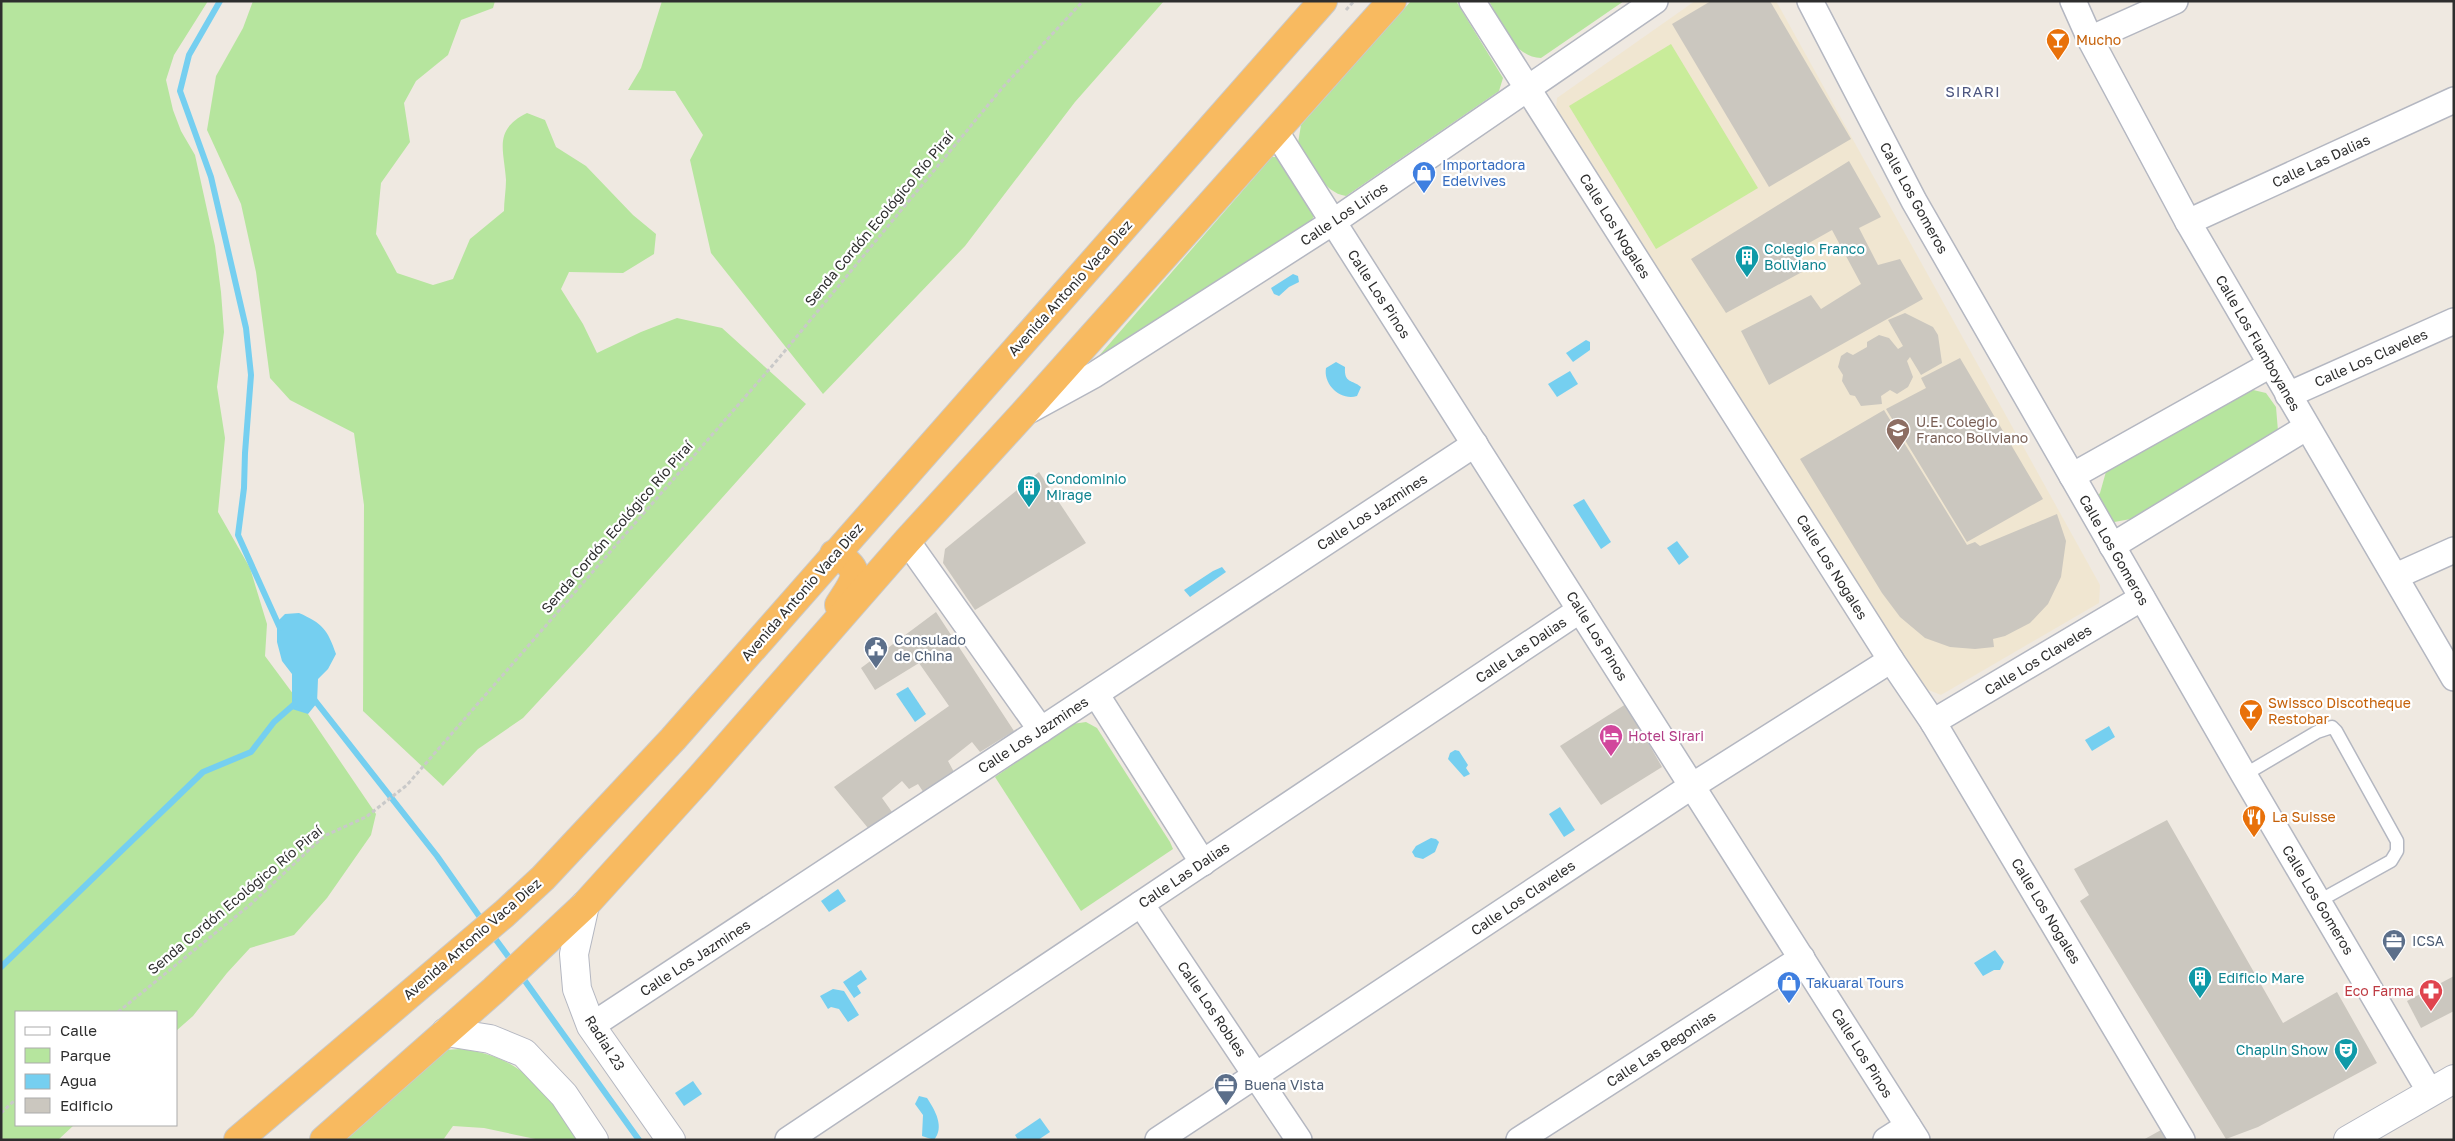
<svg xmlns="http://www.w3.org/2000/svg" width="2455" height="1141" font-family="'Golos Text',sans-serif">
<rect width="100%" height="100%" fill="#efe9e1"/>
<polygon fill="#f0e6d1" points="1695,1 1776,1 2100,585 2099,603 1941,695 1921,687 1556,109 1557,98"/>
<g fill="#b6e59e">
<polygon points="1,1 208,1 174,55 166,80 173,110 181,131 195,155 215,246 221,292 224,332 217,387 225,438 218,512 250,568 267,624 265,656 308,714 376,814 371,835 327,898 294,935 250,948 227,973 193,1016 176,1031 176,1012 16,1012 16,1125 74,1125 58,1140 1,1140"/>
<path d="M 253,1 L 495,1 L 493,8 L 461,20 L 448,55 L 416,81 L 404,103 L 410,142 L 381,183 L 376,234 L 397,273 L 433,285 L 453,279 L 470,239 L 504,211 C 504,201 506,190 506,180 C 504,149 493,130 527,113 L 545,120 L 556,147 L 586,166 L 633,215 L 656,234 L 654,254 L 623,273 L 569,272 L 561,289 L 583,324 L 597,353 L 641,332 L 677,318 L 722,328 L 806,404 L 586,650 L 523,718 L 478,749 L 443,786 L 363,711 L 364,505 L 354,433 L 290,400 L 270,378 L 256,272 L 241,204 L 207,130 L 216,76 L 243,28 Z"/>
<polygon points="662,1 1164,1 1075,102 965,246 823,394 711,253 690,160 703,135 675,91 628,90 641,68"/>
<path d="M 1411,1 L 1456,1 L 1503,78 L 1499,91 L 1346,196 C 1323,193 1310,162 1298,143 L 1301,125 Z"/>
<path d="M 1489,1 L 1624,1 L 1541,58 C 1514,58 1501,22 1489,1 Z"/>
<polygon points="1272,157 1280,157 1314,215 1311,223 1084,373"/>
<polygon points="2249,389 2266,393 2276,407 2278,431 2136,518 2109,523 2094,500 2100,493 2107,468"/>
<polygon points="1086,722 1097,728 1170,842 1173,849 1081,911 995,777 1072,724"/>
<path d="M 460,1049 C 525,1056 545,1093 582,1140 L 540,1140 L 484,1128 L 453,1126 L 443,1140 L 343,1140 L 446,1050 Z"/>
</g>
<polygon fill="#c9ec9a" points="1671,44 1758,188 1656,249 1569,106"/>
<g fill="#75cff0">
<polygon points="1293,274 1298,276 1299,282 1289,287 1279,296 1274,294 1271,288"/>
<polygon points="1586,340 1590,342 1590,350 1573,362 1566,353"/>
<path d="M 1336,362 L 1345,367 C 1344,384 1352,379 1361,387 L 1357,396 C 1341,401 1323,385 1326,368 Z"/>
<polygon points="1570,371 1578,384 1557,397 1548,384"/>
<polygon points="1584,499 1611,542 1601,549 1573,505"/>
<polygon points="1677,541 1689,557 1679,565 1667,548"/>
<polygon points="1222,567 1226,572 1190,597 1184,590 1213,571"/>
<path d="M 299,613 C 322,623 328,630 336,654 L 328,669 L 318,679 L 317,703 L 308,714 L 292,709 L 292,674 L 282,661 L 277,642 L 277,622 L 285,614 Z"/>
<polygon points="908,687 926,714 915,722 896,694"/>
<polygon points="2109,726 2115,737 2092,751 2085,740"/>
<polygon points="1455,750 1459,751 1468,765 1466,768 1470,774 1464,777 1448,759 1450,753"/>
<polygon points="1560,807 1575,830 1564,837 1549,814"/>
<polygon points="1431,838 1436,839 1439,842 1435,852 1423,859 1415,857 1412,852 1416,846"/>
<polygon points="838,889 846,901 829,912 821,901"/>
<polygon points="1995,950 2004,962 2000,970 1994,970 1983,976 1974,963"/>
<polygon points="861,970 867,979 857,986 861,993 854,998 843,982"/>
<polygon points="833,989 844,991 859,1015 848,1022 839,1009 831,1007 828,1009 820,996"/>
<polygon points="693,1081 702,1094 684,1106 675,1093"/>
<path d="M 919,1096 L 927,1098 C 935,1110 945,1127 934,1140 L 922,1136 L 923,1115 L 915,1104 Z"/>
<polygon points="1040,1118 1050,1132 1038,1140 1018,1140 1015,1135"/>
</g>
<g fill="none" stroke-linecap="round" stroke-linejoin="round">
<g stroke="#75cff0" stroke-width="6">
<polyline points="220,1 189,55 180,91 211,177 246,328 251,375 245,453 244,488 238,535 280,628"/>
<polyline points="313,698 437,856 484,923"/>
<polyline points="491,933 513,963"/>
<polyline points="1,967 203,772 251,752 274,722 298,701"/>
<polyline points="520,974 639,1140"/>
</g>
</g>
<g fill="#cbc7bf">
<polygon points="1711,1 1770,1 1851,139 1769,187 1672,24"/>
<polygon points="1849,161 1881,217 1859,228 1878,265 1900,259 1923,299 1769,385 1741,331 1811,295 1821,309 1861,284 1832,230 1793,252 1802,272 1726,313 1691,259"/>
<polygon points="1905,313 1933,327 1938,335 1942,363 1921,375 1910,357 1907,361 1913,377 1908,387 1897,394 1890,390 1881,396 1882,404 1861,406 1855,396 1850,395 1842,381 1843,375 1838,367 1841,356 1847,352 1853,355 1867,347 1867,342 1879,335 1889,338 1898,349 1903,346 1888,320"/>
<polygon points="1960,358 2043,499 1967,542 1886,409 1926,388 1921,378"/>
<polygon points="1884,410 1967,545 1975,542 1980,546 2057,514 2066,541 2061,577 2048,604 2030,623 2005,636 1993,639 1994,647 1975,649 1950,647 1925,638 1900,617 1882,593 1800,459"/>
<polygon points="1039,472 1086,543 975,610 943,563 945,549"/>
<polygon points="936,612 1014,731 980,752 972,742 948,761 954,772 924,793 918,784 909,789 902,781 882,798 892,812 868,828 834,787 949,706 919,663 875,690 861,668"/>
<polygon points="1626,704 1662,767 1601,805 1560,746"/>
<polygon points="2167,820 2283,1023 2337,992 2377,1063 2258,1127 2226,1139 2080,901 2089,895 2074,869"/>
<polygon points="2454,976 2454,1011 2421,1028 2407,1001"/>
<polygon points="2161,1130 2168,1140 2143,1140"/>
</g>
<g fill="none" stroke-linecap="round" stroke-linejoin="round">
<g stroke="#b4b7c1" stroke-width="15">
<polyline id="service" points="2244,775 2317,732 2332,727 2336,731 2397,841 2397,851 2391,861 2319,901"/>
</g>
<g stroke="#b4b7c1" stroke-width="28">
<g id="minor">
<polyline points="1472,1 1891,660 1933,722 2182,1140"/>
<polyline points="1810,1 1914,201 2244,775 2430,1092"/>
<polyline points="2073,1 2090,39 2188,222 2454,678"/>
<polyline points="2090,39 2175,1"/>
<polyline points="1276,132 1917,1140"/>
<polyline points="2188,222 2454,100"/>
<polyline points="2288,395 2454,321"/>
<polyline points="1030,410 1094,375 1333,222 1655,1"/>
<polyline points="2072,476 2270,365"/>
<polyline points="907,541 1041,730"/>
<polyline points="2112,546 2307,427"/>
<polyline points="2396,576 2454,550"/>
<polyline points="1096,694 1203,863"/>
<polyline points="1933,722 2142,598"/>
<polyline points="1141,904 1299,1140"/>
<polyline points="591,1026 1475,444"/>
<polyline points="788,1140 1580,610"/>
<polyline points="1158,1140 1692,786 1891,660"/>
<polyline points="1519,1140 1802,958"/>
<polyline points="1886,1140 1908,1126"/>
</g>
</g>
<g stroke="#b4b7c1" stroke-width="30">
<g id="tertiary">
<polyline points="585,905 574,954 577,989 591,1026 671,1140"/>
<polyline points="446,1032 490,1039 524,1053 564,1095 594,1140"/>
<polyline points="2348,1140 2454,1079"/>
</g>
</g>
<g stroke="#c9c9c9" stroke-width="30">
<g id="trunk">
<path d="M 834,554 C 866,570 854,581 839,605"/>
<polyline points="238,1140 504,914 543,878 673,739 1323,1"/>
<polyline points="324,1140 494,990 585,905 700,778 907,541 1024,413 1392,1"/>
</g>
</g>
<g stroke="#c9c9c9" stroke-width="3" stroke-dasharray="4 2.5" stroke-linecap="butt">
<polyline points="1346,10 1354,1"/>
<polyline points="118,1012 251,904 324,836 366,817 407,785 779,358 1003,87 1083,1"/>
<polyline points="1,1113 16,1099"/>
</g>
<use href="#service" stroke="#fff" stroke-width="12"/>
<use href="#minor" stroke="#fff" stroke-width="25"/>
<use href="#tertiary" stroke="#fff" stroke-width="28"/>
<use href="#trunk" stroke="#f8ba60" stroke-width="28"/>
</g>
<defs>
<g id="bar-pin" transform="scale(1.25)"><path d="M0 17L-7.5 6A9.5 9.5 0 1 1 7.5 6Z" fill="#e8710a" stroke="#fff"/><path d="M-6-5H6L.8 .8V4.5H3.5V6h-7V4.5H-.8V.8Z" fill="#fff"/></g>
<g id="shop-pin" transform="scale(1.25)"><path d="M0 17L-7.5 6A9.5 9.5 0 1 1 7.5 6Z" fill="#3f7fe0" stroke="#fff"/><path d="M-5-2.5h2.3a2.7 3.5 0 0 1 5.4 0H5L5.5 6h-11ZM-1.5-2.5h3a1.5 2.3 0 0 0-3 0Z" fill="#fff"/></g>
<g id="building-pin" transform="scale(1.25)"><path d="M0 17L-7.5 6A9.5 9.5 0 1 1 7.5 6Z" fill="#0f9aa8" stroke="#fff"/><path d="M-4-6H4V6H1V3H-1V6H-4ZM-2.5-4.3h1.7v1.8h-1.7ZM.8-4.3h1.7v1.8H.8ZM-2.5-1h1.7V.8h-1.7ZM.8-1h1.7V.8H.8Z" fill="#fff"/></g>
<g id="school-pin" transform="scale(1.25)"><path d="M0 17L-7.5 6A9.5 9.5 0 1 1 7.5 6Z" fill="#8d6e63" stroke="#fff"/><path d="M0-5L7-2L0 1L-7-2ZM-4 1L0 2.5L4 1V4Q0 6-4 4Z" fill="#fff"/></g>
<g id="civic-pin" transform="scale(1.25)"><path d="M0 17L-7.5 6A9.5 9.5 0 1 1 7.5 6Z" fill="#5c6f8a" stroke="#fff"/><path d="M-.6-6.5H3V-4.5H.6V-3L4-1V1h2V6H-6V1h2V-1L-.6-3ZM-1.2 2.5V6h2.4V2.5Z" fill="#fff"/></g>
<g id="hotel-pin" transform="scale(1.25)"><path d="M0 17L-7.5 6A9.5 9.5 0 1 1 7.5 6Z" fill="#d1479c" stroke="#fff"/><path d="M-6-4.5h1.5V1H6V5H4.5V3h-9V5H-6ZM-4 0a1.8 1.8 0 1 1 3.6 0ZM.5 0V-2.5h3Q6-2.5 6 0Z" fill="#fff"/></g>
<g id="restaurant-pin" transform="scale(1.25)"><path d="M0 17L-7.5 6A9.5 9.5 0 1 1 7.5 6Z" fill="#e8710a" stroke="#fff"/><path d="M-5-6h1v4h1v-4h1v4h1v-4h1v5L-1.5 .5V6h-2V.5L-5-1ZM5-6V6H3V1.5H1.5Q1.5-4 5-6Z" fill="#fff"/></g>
<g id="office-pin" transform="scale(1.25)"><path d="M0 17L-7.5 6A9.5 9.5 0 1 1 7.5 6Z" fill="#5c6f8a" stroke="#fff"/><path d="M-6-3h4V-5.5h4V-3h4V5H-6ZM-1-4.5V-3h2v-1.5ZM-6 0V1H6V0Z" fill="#fff"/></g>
<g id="pharmacy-pin" transform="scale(1.25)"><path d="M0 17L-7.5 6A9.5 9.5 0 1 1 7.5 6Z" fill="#e0444e" stroke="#fff"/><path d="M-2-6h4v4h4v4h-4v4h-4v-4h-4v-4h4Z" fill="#fff"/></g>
<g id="theatre-pin" transform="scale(1.25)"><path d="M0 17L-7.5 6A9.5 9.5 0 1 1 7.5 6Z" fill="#0f9aa8" stroke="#fff"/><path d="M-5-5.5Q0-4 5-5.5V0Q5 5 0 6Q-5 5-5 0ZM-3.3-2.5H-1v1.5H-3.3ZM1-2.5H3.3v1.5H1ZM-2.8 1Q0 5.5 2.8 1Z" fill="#fff"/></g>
</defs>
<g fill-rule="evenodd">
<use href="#bar-pin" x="2058" y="40"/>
<use href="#shop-pin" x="1424" y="173"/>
<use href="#building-pin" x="1747" y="257"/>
<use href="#school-pin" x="1898" y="430"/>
<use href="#building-pin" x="1029" y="487"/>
<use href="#civic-pin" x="876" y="648"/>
<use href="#bar-pin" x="2251" y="711"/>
<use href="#hotel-pin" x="1611" y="736"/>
<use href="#restaurant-pin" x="2254" y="817"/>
<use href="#office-pin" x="2394" y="941"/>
<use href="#building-pin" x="2200" y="978"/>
<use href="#shop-pin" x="1789" y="983"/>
<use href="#pharmacy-pin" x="2431" y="991"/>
<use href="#theatre-pin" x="2346" y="1050"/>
<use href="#office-pin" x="1226" y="1085"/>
</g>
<g text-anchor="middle" stroke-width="4.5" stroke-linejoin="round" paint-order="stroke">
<g font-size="14" fill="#c56008" stroke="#fff" text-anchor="start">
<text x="2076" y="45">Mucho</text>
<text x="2268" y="708">Swissco Discotheque<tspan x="2268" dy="16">Restobar</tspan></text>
<text x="2272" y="822">La Suisse</text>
</g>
<g font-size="14" fill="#2e2e2e" stroke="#fff">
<text transform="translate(2321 161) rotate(-25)" y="5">Calle Las Dalias</text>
<text transform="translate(1914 198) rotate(61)" y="5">Calle Los Gomeros</text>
<text transform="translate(1344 214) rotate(-34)" y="5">Calle Los Lirios</text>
<text transform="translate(879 219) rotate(-50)" y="5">Senda Cordón Ecológico Río Piraí</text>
<text transform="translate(1615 226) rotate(58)" y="5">Calle Los Nogales</text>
<text transform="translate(1070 288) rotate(-48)" y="5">Avenida Antonio Vaca Diez</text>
<text transform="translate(1379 294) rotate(57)" y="5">Calle Los Pinos</text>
<text transform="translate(2258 343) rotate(60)" y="5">Calle Los Flamboyanes</text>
<text transform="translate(2371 358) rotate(-24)" y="5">Calle Los Claveles</text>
<text transform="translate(1372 512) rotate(-33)" y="5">Calle Los Jazmines</text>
<text transform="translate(617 527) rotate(-49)" y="5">Senda Cordón Ecológico Río Piraí</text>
<text transform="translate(2114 550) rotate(60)" y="5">Calle Los Gomeros</text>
<text transform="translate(1832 567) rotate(58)" y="5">Calle Los Nogales</text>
<text transform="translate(802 592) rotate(-49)" y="5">Avenida Antonio Vaca Diez</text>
<text transform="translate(1597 636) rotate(58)" y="5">Calle Los Pinos</text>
<text transform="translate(1521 650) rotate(-34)" y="5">Calle Las Dalias</text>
<text transform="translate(2038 660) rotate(-31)" y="5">Calle Los Claveles</text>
<text transform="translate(1033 735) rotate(-33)" y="5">Calle Los Jazmines</text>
<text transform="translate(1184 875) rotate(-34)" y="5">Calle Las Dalias</text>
<text transform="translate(1523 898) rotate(-34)" y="5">Calle Los Claveles</text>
<text transform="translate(235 900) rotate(-40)" y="5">Senda Cordón Ecológico Río Piraí</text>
<text transform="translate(2318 900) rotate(59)" y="5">Calle Los Gomeros</text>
<text transform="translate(2046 911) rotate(59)" y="5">Calle Los Nogales</text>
<text transform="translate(472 939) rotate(-41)" y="5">Avenida Antonio Vaca Diez</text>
<text transform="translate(695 958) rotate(-33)" y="5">Calle Los Jazmines</text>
<text transform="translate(1212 1009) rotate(56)" y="5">Calle Los Robles</text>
<text transform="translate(605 1043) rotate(58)" y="5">Radial 23</text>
<text transform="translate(1661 1049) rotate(-33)" y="5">Calle Las Begonias</text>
<text transform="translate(1862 1053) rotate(58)" y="5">Calle Los Pinos</text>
</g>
<g font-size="14" fill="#366cbe" stroke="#fff" text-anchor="start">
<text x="1442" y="170">Importadora<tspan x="1442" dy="16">Edelvives</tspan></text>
<text x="1806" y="988">Takuaral Tours</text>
</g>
<g font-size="14" fill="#0d838f" stroke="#fff" text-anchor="start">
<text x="1764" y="254">Colegio Franco<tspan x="1764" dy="16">Boliviano</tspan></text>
<text x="1046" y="484">Condominio<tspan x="1046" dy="16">Mirage</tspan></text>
<text x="2218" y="983">Edificio Mare</text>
<text x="2328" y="1055" text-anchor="end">Chaplin Show</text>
</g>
<g font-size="14" fill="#785e54" stroke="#fff" text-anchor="start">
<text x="1916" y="427">U.E. Colegio<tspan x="1916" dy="16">Franco Boliviano</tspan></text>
</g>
<g font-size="14" fill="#4e5e75" stroke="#fff" text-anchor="start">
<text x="894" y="645">Consulado<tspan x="894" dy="16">de China</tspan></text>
<text x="2412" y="946">ICSA</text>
<text x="1244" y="1090">Buena Vista</text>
</g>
<g font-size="14" fill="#b23c85" stroke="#fff" text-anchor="start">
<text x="1628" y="741">Hotel Sirari</text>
</g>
<g font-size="14" fill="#be3a42" stroke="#fff" text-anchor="end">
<text x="2414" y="996">Eco Farma</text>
</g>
<g font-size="15" letter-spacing="1" fill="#4d5680" stroke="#fff">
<text x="1973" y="97">SIRARI</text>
</g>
</g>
<rect width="2455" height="1141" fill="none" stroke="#2e2e2e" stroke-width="5"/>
<rect x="15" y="1011" width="162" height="115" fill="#ffffff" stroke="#ababab"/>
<rect x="25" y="1027" width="25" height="8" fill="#ffffff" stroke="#ababab"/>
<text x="60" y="1036" font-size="15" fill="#2e2e2e">Calle</text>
<rect x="25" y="1048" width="25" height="15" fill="#b6e59e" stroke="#ababab"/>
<text x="60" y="1061" font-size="15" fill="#2e2e2e">Parque</text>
<rect x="25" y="1074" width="25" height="15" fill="#75cff0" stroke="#ababab"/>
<text x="60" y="1086" font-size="15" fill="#2e2e2e">Agua</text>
<rect x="25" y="1098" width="25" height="15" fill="#cbc7bf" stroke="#ababab"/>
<text x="60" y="1111" font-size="15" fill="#2e2e2e">Edificio</text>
</svg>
